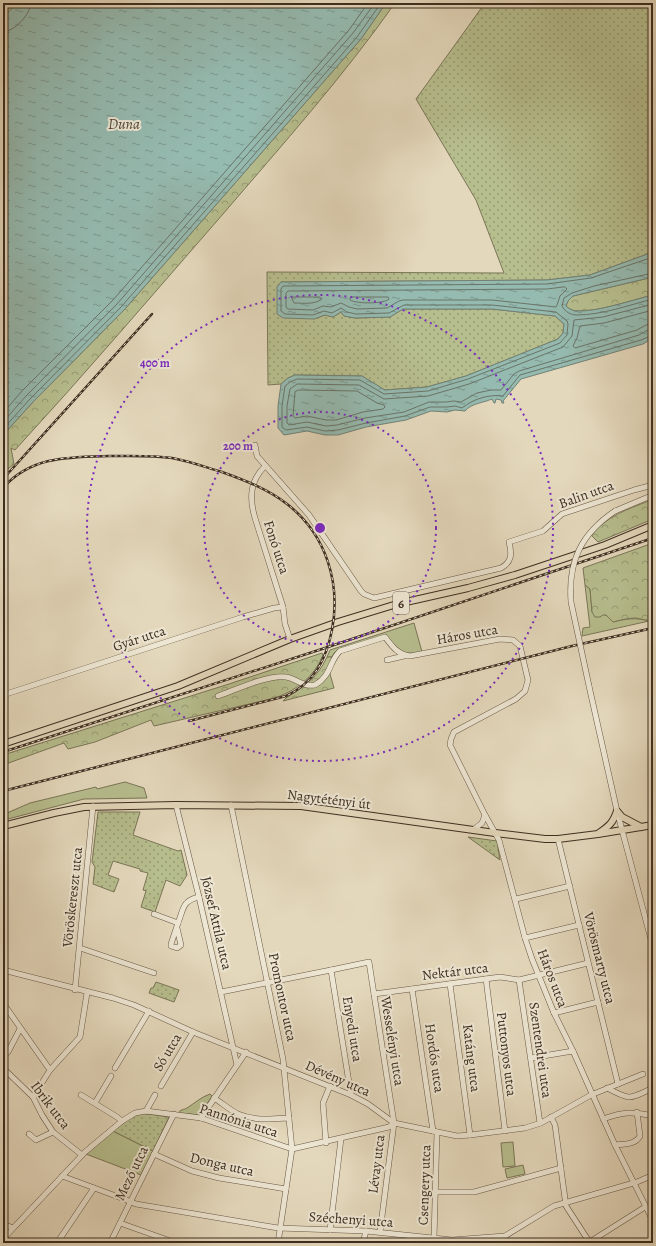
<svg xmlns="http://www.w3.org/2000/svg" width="656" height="1246" font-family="Alegreya,serif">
<defs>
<pattern id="forest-crowns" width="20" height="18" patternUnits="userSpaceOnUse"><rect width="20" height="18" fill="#b7be8e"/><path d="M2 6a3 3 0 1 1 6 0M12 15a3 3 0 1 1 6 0" fill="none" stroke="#969b74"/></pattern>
<pattern id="park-dots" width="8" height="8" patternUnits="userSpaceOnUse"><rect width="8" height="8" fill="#b7be8e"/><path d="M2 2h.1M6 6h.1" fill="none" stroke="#969b74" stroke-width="1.8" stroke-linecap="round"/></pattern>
<pattern id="water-ripples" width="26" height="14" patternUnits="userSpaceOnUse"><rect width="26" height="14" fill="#95bab0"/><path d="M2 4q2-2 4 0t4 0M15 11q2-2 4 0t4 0" fill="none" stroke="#7b988f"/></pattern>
</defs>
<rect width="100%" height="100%" fill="#e4d8bc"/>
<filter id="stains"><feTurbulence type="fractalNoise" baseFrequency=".005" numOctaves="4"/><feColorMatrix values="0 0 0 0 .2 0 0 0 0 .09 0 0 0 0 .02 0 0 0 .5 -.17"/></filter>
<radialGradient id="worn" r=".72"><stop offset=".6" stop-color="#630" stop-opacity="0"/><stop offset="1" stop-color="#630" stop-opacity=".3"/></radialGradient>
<g fill="#b7be8e" stroke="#7a7657">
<path d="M 585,585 L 590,589 L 592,612 L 606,615 L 613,622 C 625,619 636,617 649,621 L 582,636 L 583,628 L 590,627 Z"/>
<path d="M 414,623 L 422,652 C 403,656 400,650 387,637 L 339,649 L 334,653 L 332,657 L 327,657 L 330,650 Z"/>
<polygon points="125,782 144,788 147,798 84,799 8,819 4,819 7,813 30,803 96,787 97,789"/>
<path d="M 210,1094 L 212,1096 L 200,1115 L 178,1113 C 181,1109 183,1110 187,1108 C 195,1103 201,1097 210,1094 Z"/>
<polygon points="113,1131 153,1151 141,1175 86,1154"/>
<polygon points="513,1142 515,1166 503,1167 501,1143"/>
<polygon points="523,1165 525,1174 507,1178 505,1169"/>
</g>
<g fill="url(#forest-crowns)" stroke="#7a7657">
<polygon points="3,3 17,3 3,18"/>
<path d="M 386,3 L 395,3 C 343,77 282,145 223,214 C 154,293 86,373 15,450 L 11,448 L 14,464 L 3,473 L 3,435 L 33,402 L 124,310 L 361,39 Z"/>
<path d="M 653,277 L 653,295 C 632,300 598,312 577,311 C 573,311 569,309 566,306 L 568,301 L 573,296 Z"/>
<path d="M 649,501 L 653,502 L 653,519 L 598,542 L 591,535 C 606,517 627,509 649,501 Z"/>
<path d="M 653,543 L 653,620 C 647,621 642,619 636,618 C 628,618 620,620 613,622 L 606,615 L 603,615 L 600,617 L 595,617 L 592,612 L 590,589 L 585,585 L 583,568 Z"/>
<path d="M 322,653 L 323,655 C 314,677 297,690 275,698 L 154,726 L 151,720 L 95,742 L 68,749 L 64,743 L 3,765 L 3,755 L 229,684 Z"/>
<path d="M 327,657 L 332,657 L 330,674 L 334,688 L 283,701 L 286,698 C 304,687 318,677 327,657 Z"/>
</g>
<g fill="url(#park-dots)" stroke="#7a7657">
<polygon points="485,3 653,3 653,252 590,275 547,280 281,282 277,287 314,319 325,315 333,317 341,312 344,316 355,318 390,317 403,309 492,309 555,316 564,324 563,333 558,339 466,376 427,387 384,390 362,376 295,375 288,378 281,384 268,385 267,272 504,273 476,200 416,99"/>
<polygon points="98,812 140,812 133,835 178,851 181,850 187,875 180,886 166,880 155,912 141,907 146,891 143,890 148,873 140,871 140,869 113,861 108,875 119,879 114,892 93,884 95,867 92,862"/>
<polygon points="468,837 497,841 500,860"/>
<polygon points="156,982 179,990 174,1002 149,993 151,988 153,988"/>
<polygon points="142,1113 169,1117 153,1151 113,1131 131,1117"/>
</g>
<g fill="url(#water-ripples)" stroke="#728276">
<polygon points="17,3 386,3 361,39 124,310 33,402 3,435 3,18"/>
<path d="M 653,252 L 653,277 L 573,296 L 568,301 L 566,306 C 569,309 573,311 577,311 C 598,312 632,300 653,295 L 653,338 L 643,344 L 521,379 L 503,401 L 504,403 L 502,403 L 501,400 L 496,399 L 495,403 L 494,403 L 492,399 C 483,403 472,403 465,411 L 455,410 L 447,412 L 431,411 L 406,420 L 366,427 L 338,435 L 325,435 L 307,431 L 284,435 L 278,428 L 278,406 L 281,384 L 288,378 L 295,375 L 362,376 L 385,390 L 427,387 L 466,376 L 558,339 L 563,333 L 564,324 L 555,316 L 492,309 L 403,309 L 390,317 L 355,318 L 344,316 L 341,312 L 333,317 L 325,315 L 314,319 L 283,318 L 277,314 L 277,287 L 281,282 L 547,280 L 590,275 Z"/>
</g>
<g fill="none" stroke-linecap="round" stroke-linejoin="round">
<g stroke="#6a7468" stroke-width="1">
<path d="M 3,32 C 15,31 30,15 31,3"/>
<path d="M 653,257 L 591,278 L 547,284 L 283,286 L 281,289 L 281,311 L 285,314 L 313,315 L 324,311 L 332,313 L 341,308 L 347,312 L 356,314 L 389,313 L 404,305 L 492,305 L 556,312 L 567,321 L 568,324 L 567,335 L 560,343 L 468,379 L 428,391 L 384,394 L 360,380 L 297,379 L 290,382 L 285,386 L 282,406 L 282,427 L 286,430 L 307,427 L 325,431 L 338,430 L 366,423 L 405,416 L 430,407 L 447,407 L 455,406 L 462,408 C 473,399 489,394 503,396 L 520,375 L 641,340 L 653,335"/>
<path d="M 653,273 L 594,286 L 572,293 L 564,298 L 562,306 C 565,312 571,315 577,315 C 602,315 629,305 653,299"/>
<polygon points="565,287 567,289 560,296 557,305 556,307 492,300 403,300 399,301 387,308 357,309 349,307 341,303 331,307 323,306 313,310 288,309 286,307 286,293 288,291 547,289"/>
<path d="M 294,297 L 320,297 L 322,299 C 314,305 303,303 294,303 L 292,299 Z"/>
<path d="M 352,297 L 388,297 L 389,299 C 384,304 357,304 350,300 L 350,298 Z"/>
<polyline points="653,304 603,317 574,320 572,336 563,347 469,384 428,396 384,399 359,385 297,384 290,389 287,406 287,423 289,425 307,422 326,426 337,425 365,418 404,412 429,402 446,402 454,401 461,402 477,393 491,390 501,390 514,374 519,371 639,335 648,330 653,330"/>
<polyline points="653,310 604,323 580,326 577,338 573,346 575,348 637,330 646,325 653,324"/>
<polygon points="299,390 357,391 377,403 384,405 385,407 383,409 363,412 336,420 326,420 307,416 295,418 293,416 295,392"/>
<polyline points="3,413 22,391 113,300 349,30 368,3"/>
<polyline points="3,422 26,396 117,304 353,33 375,3"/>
<polyline points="3,429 30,399 121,307 357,37 381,3"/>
</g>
<g stroke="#685847" stroke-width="6">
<g id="minor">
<path d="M 255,445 L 257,456 L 309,515 L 361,591 L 364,594 L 374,598 L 501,568 C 512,562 512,554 509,542 L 543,531 L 562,514 L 634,490 L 653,485"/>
<path d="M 265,466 C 250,481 249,498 255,518 L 283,607 L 285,624 L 290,639"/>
<polyline points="615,511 653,495"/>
<polyline points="387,660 404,656"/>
<polyline points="589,686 617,811 653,947"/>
<polyline points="3,695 243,617 274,608 283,607"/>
<path d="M 218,696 C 235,690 269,674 286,677 C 297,679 303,687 315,685 C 332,675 329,661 340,651 L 385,637 C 392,646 398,655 410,656 L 500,639 L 513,640 L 520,646 L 528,680 L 525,691 L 516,699 L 454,732 L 451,739 L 450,745 L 485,815 L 499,840 L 525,938 L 532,959 L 554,1013 L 573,1051 L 615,1145 L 653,1221"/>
<polyline points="176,805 199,897 237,1065"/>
<polyline points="231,805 283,1059 292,1149 278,1243"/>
<polyline points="473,830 482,823 485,815"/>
<polyline points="558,839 618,1084"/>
<polyline points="516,899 570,886"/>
<path d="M 154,914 L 178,923 C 184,908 182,901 199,897"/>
<polyline points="177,928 181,945 177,948 171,946 171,944 178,923"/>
<polyline points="525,938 579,925"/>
<polyline points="80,948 154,973"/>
<polyline points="3,970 113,998 134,1005 193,1032 351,1095 368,1104 394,1123 457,1136 470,1135 525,1128 541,1123 591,1095 643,1074"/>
<polyline points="486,979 505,1131"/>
<polyline points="519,980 540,1123"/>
<polyline points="450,984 470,1135"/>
<polyline points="412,989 433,1131"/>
<polyline points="75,990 93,806"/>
<polyline points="221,992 331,970"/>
<polyline points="374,994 500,977 519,980 588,963"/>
<polyline points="3,1003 50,1070"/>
<polyline points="554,1013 598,1002"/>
<polyline points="3,1057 8,1052 20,1029"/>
<polyline points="531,1058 573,1051"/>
<polyline points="3,1068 33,1097 42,1115 53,1132 82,1155"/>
<polyline points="115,1068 149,1011"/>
<polyline points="161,1086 193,1032"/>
<path d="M 607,1088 C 632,1101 628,1099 653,1088"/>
<polyline points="81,1095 117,1117 122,1121"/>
<polyline points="351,1095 331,970 369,962 394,1123 380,1232"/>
<polyline points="33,1097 50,1070 80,1037 87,993"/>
<path d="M 214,1098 C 222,1103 230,1110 238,1114 C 255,1121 272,1119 289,1118"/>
<polyline points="95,1103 111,1076"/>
<polyline points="146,1111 155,1095"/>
<polyline points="551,1117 555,1125 566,1206 590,1243"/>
<polyline points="201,1118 246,1052"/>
<path d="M 603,1119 C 623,1112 632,1111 653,1116"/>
<polyline points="29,1134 36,1140 53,1132"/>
<polyline points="326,1143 323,1103 330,1086"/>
<path d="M 615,1145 C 624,1144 635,1145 640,1136 L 637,1112"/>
<polyline points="154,1154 192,1171 219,1178 286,1189"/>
<polyline points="62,1176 124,1199 136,1204 278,1228 366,1231 452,1240 505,1236 554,1206 637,1182 653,1175"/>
<polyline points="435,1192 474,1192 561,1168"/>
<polyline points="120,1223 176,1243"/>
<polyline points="3,1224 13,1228"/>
<polyline points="330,1230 341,1139"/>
<polyline points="434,1238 437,1132"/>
<polyline points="3,1239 85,1152 122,1121 135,1113 146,1111 201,1118 292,1149 389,1127 394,1123"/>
<polyline points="57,1243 94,1188"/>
<polyline points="110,1243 174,1114"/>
<polyline points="363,1243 366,1231"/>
<polyline points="588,1243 645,1207"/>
</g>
</g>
<g stroke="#3e2e20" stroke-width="8">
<g id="major">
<polyline points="3,744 178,686 290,639 338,622 397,604 468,588 515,575 605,545 653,525"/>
<polyline points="3,826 54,813 84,807 176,805 301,806 495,833 545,839 558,839 598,834 653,825"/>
<path d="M 599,833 C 609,826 613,823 617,811 L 622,817 L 641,827"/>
</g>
</g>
<use href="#minor" stroke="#ede6d3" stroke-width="5"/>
<use href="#major" stroke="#e4d8bc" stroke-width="6"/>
<g stroke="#3e2e20" stroke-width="2.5">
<g id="rail">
<polyline points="3,479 152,314"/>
<path d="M 3,488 C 31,456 69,457 109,456 C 130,456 152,455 172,458 C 189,461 205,467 222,472 C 244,480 268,489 287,504 C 326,534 341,583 332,630 C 326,660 314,683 286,696 L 189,721"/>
<polyline points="3,752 322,649 653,538"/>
<polyline points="3,791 572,646 653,628"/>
</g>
</g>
<use href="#rail" stroke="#ede6d3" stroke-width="1" stroke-dasharray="3" stroke-linecap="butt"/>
<g stroke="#685847" stroke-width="6" stroke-linecap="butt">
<path id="minor-bridge" d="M 589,686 L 571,602 C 568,561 581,534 615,511"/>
</g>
<use href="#minor-bridge" stroke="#ede6d3" stroke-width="5"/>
</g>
<g fill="none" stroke="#7b2cbf" stroke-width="2" stroke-dasharray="2 4">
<circle cx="320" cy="528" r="116"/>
<circle cx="320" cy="528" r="233"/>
</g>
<g text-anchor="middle" stroke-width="4" stroke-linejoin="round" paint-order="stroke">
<rect fill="#ede6d3" stroke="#726556" stroke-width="1" x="393" y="592" width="16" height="22" rx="3"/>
<g font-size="13" font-weight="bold" fill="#3e2e20">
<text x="401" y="608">6</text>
</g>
<g font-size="14" fill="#3e2e20" stroke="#ede6d3">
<text transform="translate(586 494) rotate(-20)" y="5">Balin utca</text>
<text transform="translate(277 547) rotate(72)" y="5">Fonó utca</text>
<text transform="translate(467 634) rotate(-10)" y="5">Háros utca</text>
<text transform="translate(139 638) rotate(-18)" y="5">Gyár utca</text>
<text transform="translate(329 799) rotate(7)" y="5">Nagytétényi út</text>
<text transform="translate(72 897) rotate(-84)" y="5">Vöröskereszt utca</text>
<text transform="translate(217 923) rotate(77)" y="5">József Attila utca</text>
<text transform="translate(600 958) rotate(76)" y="5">Vörösmarty utca</text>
<text transform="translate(455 971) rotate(-7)" y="5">Nektár utca</text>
<text transform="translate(553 978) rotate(69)" y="5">Háros utca</text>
<text transform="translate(283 997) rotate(78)" y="5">Promontor utca</text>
<text transform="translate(353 1029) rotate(81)" y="5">Enyedi utca</text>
<text transform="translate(393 1041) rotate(81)" y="5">Wesselényi utca</text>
<text transform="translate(541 1050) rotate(82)" y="5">Szentendrei utca</text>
<text transform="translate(167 1052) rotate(-59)" y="5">Só utca</text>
<text transform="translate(507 1054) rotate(83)" y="5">Puttonyos utca</text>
<text transform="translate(435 1058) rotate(82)" y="5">Hordós utca</text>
<text transform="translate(472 1058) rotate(83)" y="5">Katáng utca</text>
<text transform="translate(338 1078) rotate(24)" y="5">Dévény utca</text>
<text transform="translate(51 1105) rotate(53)" y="5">Ibrik utca</text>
<text transform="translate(239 1120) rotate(18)" y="5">Pannónia utca</text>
<text transform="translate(222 1164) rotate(13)" y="5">Donga utca</text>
<text transform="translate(376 1164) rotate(-83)" y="5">Lévay utca</text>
<text transform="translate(131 1173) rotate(-64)" y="5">Mező utca</text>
<text transform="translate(424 1185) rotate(-88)" y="5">Csengery utca</text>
<text transform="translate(351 1219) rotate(4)" y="5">Széchenyi utca</text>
</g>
<g font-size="15" font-style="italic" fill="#4f4a3d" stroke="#ede6d3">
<text x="124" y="129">Duna</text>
</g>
</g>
<circle cx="320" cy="528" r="6" fill="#7b2cbf" stroke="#ede6d3" stroke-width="2"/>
<g font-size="12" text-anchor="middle" font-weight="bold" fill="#7b2cbf" stroke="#ede6d3" stroke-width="4" stroke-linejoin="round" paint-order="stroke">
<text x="155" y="367">400 m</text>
<text x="238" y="450">200 m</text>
</g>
<rect width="656" height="1246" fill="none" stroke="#e4d8bc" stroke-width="16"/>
<rect x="4" y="4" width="648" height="1238" fill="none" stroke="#3e2e20" stroke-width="2"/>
<rect x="8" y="8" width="640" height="1230" fill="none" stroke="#3e2e20"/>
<rect width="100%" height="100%" filter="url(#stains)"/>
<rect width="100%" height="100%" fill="url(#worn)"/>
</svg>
